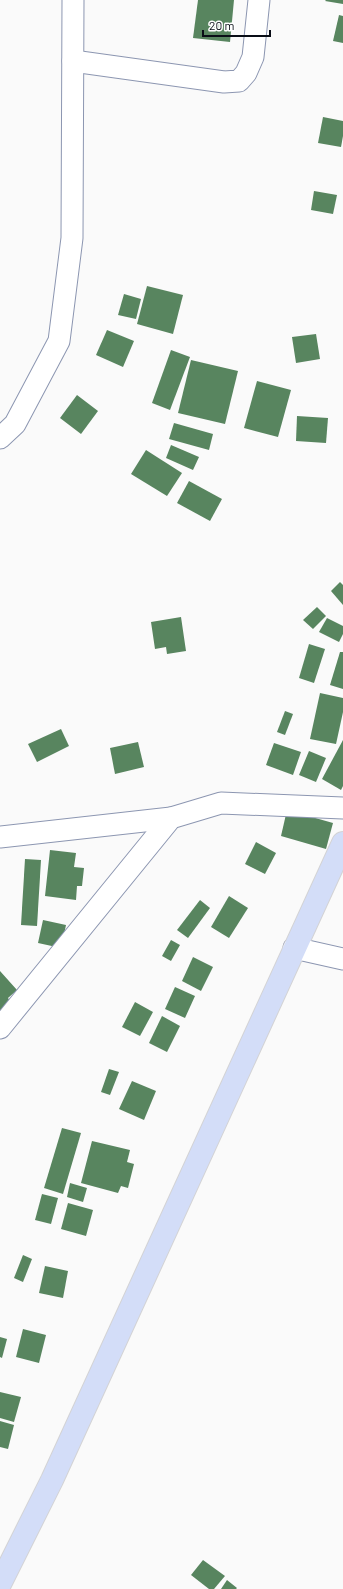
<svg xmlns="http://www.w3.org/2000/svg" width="343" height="1589" font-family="Barlow,sans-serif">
<rect width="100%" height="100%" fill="#fafafa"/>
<g fill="#58855f">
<polygon points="198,0 234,0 230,42 193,38"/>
<polygon points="326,0 343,0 343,4 325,1"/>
<polygon points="339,15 343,16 343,43 333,41"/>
<polygon points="323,117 343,121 343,136 341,147 318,143"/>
<polygon points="314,191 337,195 333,214 311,210"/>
<polygon points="147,286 183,295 173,334 137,324"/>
<polygon points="124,294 141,299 136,319 118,315"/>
<polygon points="107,330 134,341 123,367 96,355"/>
<polygon points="316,334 320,359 296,363 292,337"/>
<polygon points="171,350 190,357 170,410 152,403"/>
<polygon points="191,360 238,371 225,424 178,413"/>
<polygon points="257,381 291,390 278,437 244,428"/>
<polygon points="77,395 98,411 81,434 60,418"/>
<polygon points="297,416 328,418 326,443 296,441"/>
<polygon points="174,423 213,434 209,450 169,439"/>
<polygon points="171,445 199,457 193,470 166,458"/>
<polygon points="146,450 182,473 167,496 131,474"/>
<polygon points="189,481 222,499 210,521 177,503"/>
<polygon points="340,582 343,585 343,605 331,591"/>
<polygon points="317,607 326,616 313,629 303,620"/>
<polygon points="181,617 186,651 167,654 166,647 155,649 151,622"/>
<polygon points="327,618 343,626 343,634 339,642 319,632"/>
<polygon points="309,644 325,649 314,683 299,678"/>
<polygon points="340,652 343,652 343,689 330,685"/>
<polygon points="320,693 343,698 343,712 336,744 310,739"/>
<polygon points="285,711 293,714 285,735 277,732"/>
<polygon points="61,729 69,746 37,762 28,744"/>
<polygon points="343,740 343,786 341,790 322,779"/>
<polygon points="138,742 144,767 115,774 110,748"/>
<polygon points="274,743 301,752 293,775 266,765"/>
<polygon points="309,751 326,758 316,782 299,775"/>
<polygon points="287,810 333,823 326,849 281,836"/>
<polygon points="256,842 276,853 265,874 245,864"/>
<polygon points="50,850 76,853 74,867 84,868 82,886 77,886 76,900 45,896"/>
<polygon points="25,859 41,860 37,926 21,925"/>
<polygon points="229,896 248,908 229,938 211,927"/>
<polygon points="200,900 210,908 188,938 177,930"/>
<polygon points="43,920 66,925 61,948 38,943"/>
<polygon points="171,940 180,945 171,961 162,956"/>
<polygon points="193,957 213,967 201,991 182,981"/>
<polygon points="0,971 17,990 8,998 10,1001 0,1011"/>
<polygon points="175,987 195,996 185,1018 165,1009"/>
<polygon points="135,1002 153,1012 140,1036 122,1027"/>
<polygon points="162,1016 180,1026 167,1052 149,1043"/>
<polygon points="109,1069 119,1072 110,1095 101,1092"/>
<polygon points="132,1081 156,1091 144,1120 119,1109"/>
<polygon points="62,1128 81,1133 63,1194 44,1188"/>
<polygon points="92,1141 130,1150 127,1162 134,1164 128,1188 121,1186 118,1193 81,1183"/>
<polygon points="70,1183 87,1188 83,1202 67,1197"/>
<polygon points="42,1194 58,1198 51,1224 35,1220"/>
<polygon points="68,1203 93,1210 86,1236 61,1229"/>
<polygon points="23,1255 32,1259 23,1282 14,1278"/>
<polygon points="45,1266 68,1271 63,1298 39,1293"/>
<polygon points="23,1329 46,1335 39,1363 16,1357"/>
<polygon points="0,1337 7,1339 2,1358 0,1357"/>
<polygon points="0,1392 21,1397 14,1422 0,1418"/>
<polygon points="0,1421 14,1425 8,1449 0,1447"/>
<polygon points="203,1560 225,1576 214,1589 209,1589 191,1575"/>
<polygon points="227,1580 237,1588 236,1589 221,1589"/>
</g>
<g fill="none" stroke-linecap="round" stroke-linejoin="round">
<g stroke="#8c96b1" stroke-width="23">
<g id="minor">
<polyline points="73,61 224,82 239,81 246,73 253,57 259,0"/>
<polyline points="0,438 15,424 59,341 72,238 73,0"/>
<polyline points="0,837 171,818"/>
<polyline points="294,948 343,959"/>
<polyline points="0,1028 171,818 221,803 343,808"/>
</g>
</g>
<g stroke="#d3d3d5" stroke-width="24">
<polyline id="major" points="0,1584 52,1480 343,843"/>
</g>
<use href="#minor" stroke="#fff" stroke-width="21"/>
<use href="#major" stroke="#d3ddf8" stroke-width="22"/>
</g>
<path d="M203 30v6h67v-6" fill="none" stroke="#090d16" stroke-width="2"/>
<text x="209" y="30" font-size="12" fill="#090d16" stroke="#ffffff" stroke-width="3" paint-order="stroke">20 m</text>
</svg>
